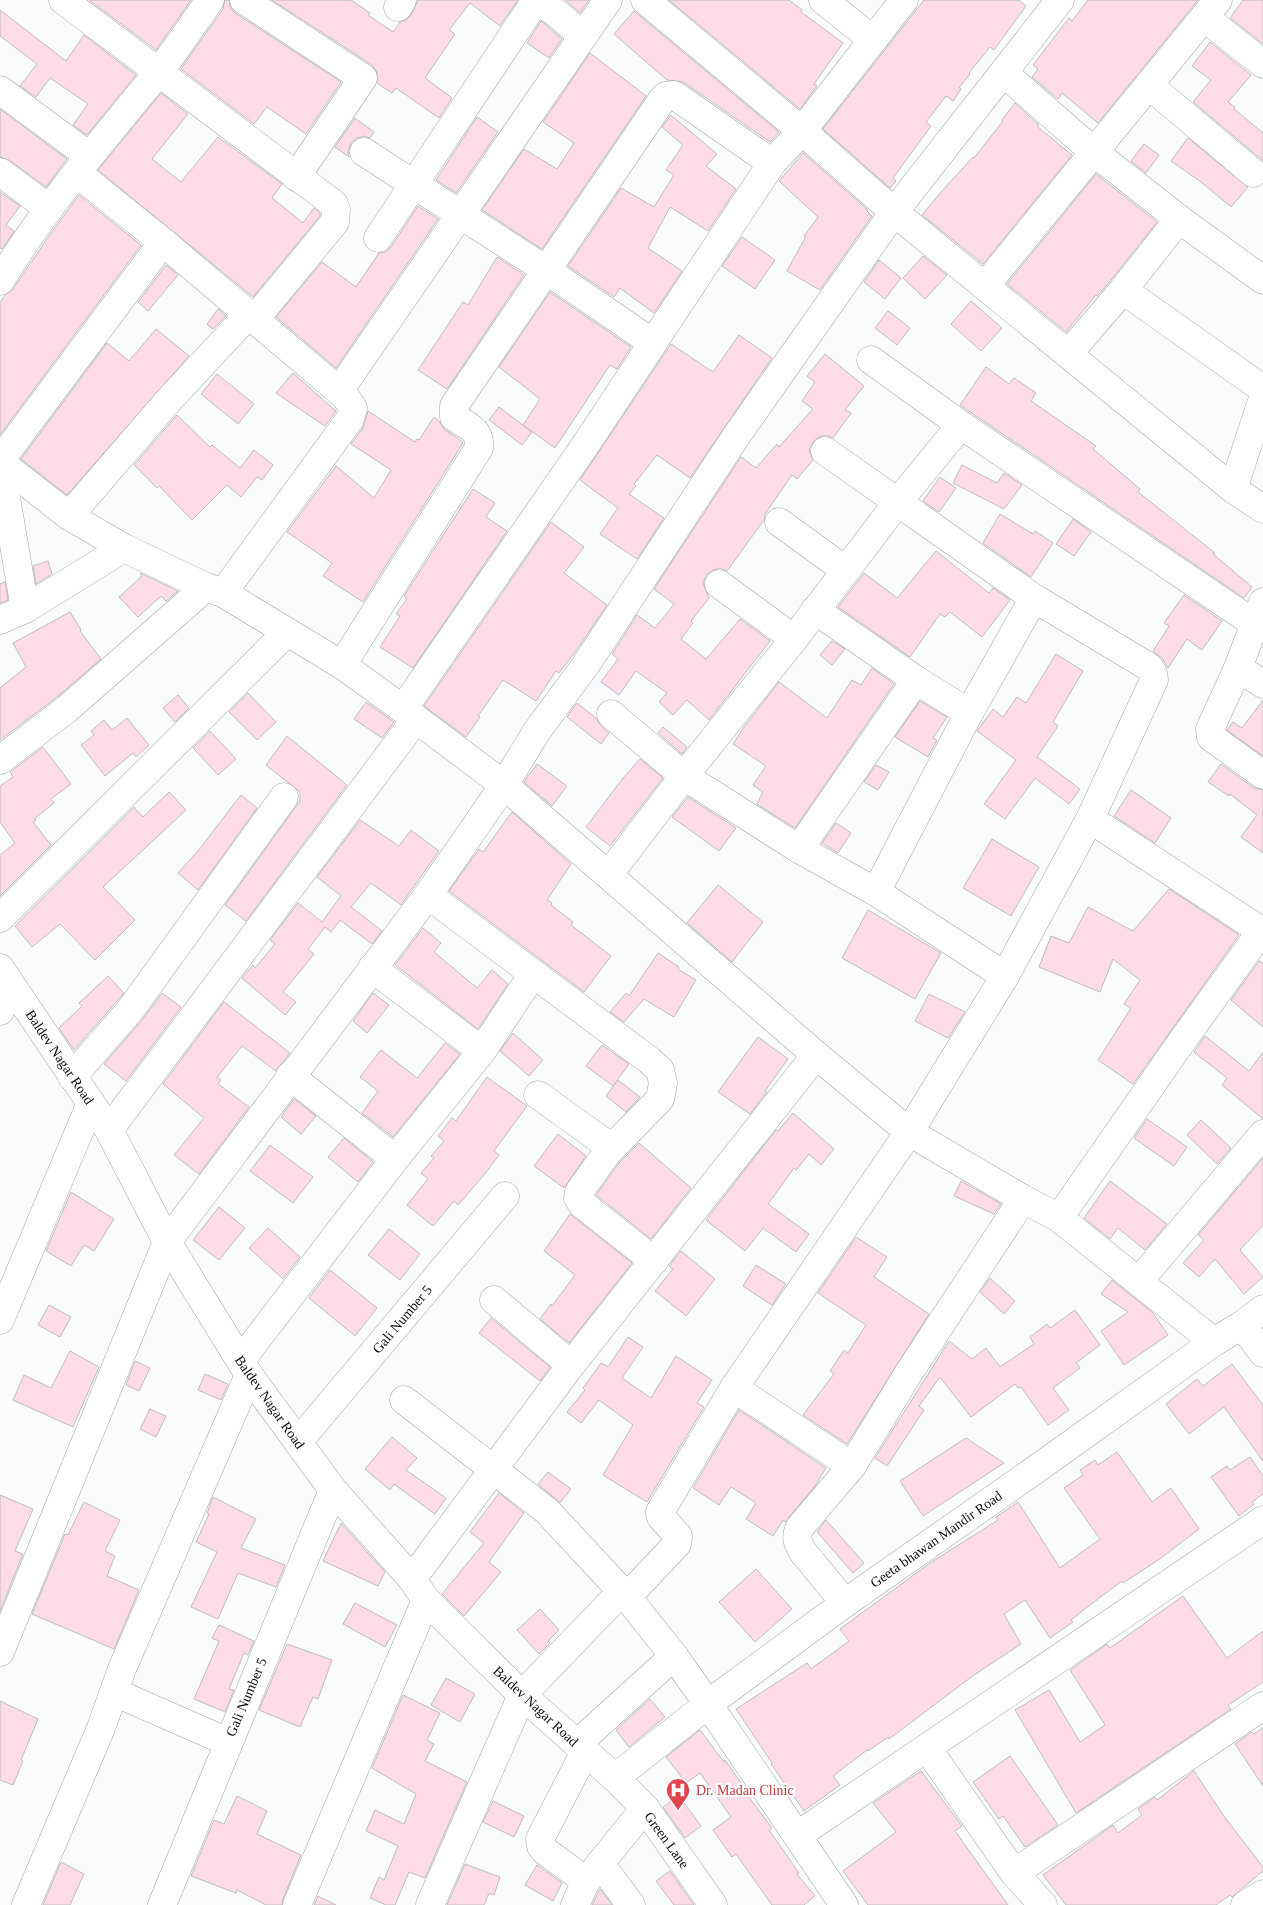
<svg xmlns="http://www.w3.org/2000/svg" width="1263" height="1905" font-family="Georgia,serif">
<rect width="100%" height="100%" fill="#f9fbfc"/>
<g fill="#fddbe7" stroke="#bebdbd">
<polygon points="89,0 191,0 156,50"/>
<polygon points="225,0 229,0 230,7 235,13 341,82 306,134 267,107 254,124 181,69 223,9"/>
<polygon points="272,0 351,0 370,13 368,15 393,32 400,22 406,20 411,15 418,0 518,0 500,26 470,3 449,30 455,34 425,78 452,98 439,118 396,88 392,93 377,83 377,72 372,65"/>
<polygon points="565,0 589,0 580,13"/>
<polygon points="669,0 789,0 802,10 801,12 843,43 814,84 817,86 800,109"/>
<polygon points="924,0 1019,0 1026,6 994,50 990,47 969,73 970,74 959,88 961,89 953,101 946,96 926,122 931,126 893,178 896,181 890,188 823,129"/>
<polygon points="1088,0 1198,0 1098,123 1062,93 1058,99 1032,77 1038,69 1033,65 1069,18 1072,21"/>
<polygon points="1243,0 1263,0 1263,44 1230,18"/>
<polygon points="0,10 66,61 84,35 136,75 87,135 73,125 88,104 50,78 36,97 20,86 37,64 0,36"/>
<polygon points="634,11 635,12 779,132 770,142 683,82 667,80 614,34"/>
<polygon points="541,21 562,39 549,58 527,43"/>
<polygon points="1210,42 1251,75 1228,102 1235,107 1234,109 1263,133 1263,161 1193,102 1211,80 1192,66"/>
<polygon points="590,53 646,96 542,249 482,210 524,149 557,169 574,143 543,122"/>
<polygon points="161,93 188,114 152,159 181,182 218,137 282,184 272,198 303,223 314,208 320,213 320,216 253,297 98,170"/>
<polygon points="1015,103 1038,124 1038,127 1072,155 983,264 922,215 941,192 973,157 974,158 1003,121 1002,120"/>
<polygon points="0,109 67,159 46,187 9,160 0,157"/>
<polygon points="671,115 717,154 706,166 736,189 708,231 670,207 648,248 682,271 654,313 620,288 614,297 568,266 621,188 654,207 674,175 666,170 683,145 662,127"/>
<polygon points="477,117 498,132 456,193 436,180"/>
<polygon points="355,118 374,132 370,138 364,136 357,138 351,143 348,151 349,157 335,147"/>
<polygon points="1188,138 1248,187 1231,207 1201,182 1171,161"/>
<polygon points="1144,144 1159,155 1146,173 1131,161"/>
<polygon points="803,153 868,210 867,211 872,216 820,290 787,271 805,238 804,236 818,217 779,181"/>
<polygon points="1096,174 1157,222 1111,280 1097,296 1096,295 1066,332 1007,284"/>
<polygon points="0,192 20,206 6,225 14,231 2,249 0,248"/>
<polygon points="79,195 141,245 0,435 0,303 5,295 13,289 49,236"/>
<polygon points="418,206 438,219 336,368 276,317 322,262 356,287 379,253 385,252 391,247"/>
<polygon points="742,237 775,260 755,289 722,266"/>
<polygon points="923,256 947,275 925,299 903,278"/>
<polygon points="497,257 524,275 447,389 418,370 463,302 468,305"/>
<polygon points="879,260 901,278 885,299 864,282"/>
<polygon points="166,265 178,275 148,311 138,302"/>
<polygon points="550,292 631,347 617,369 610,365 555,448 523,425 540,399 499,367"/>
<polygon points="971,301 1002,328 981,351 951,324"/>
<polygon points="218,309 226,316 213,329 207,324"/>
<polygon points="888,311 910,328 897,345 875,328"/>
<polygon points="156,329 189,356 67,495 21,459 107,343 129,361"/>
<polygon points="739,335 772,358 690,478 657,455 634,484 636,486 629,494 664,518 637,559 600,534 618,508 580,480 671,344 713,372"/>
<polygon points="825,354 864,386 845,410 851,413 833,438 826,435 819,437 813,442 809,450 813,460 797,479 792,475 765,514 764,520 727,571 720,568 713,570 707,574 703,583 709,598 691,621 693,623 681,639 706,659 740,619 770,641 709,720 687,700 673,715 659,702 667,693 636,671 619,695 601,682 618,659 612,654 637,615 655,628 674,604 654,589 741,457 756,468 777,444 779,447 813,409 802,401 815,382 807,376"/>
<polygon points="986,367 1009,384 1014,378 1036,393 1031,401 1096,446 1093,449 1140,489 1138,492 1215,553 1213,554 1252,587 1244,598 960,405"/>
<polygon points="293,373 336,411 325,426 276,393"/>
<polygon points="217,374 254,404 238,424 201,394"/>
<polygon points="499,407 532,432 522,445 489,420"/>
<polygon points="368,411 415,442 417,439 419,440 434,417 439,421 445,430 459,439 463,443 363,602 323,576 332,563 287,532 336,466 374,498 391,470 351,444 363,428"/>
<polygon points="177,415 210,447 212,445 240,468 254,450 273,465 262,480 257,477 241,497 227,485 192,520 159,486 157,488 134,465"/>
<polygon points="962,465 997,483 1004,473 1022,485 1004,509 953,483"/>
<polygon points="940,477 956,488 939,512 923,501"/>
<polygon points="473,489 495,503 486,517 507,531 413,668 380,647 400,616 396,614 407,599 404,596"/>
<polygon points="1000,514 1033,534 1035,531 1053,543 1031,577 983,543"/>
<polygon points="1073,519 1091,532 1074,556 1056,544"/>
<polygon points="551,522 584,547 564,573 607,605 576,651 559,673 556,671 536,701 503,680 478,716 480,717 466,737 424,706"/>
<polygon points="936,551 989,593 993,588 1010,600 982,637 950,612 945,617 940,614 910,657 838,607 864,573 897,598"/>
<polygon points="48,561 52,574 36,584 33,566"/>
<polygon points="140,573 178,591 166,601 161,596 138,617 119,597 142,576"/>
<polygon points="5,582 8,600 0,603 0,584"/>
<polygon points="1184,595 1222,621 1202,650 1187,639 1168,668 1162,658 1153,651 1169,626 1164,623"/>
<polygon points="70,612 81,630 80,631 101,659 57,697 0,740 0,688 26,667 13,643"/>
<polygon points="832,641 845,649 832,665 820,655"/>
<polygon points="1056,654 1083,671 1053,722 1058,726 1037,757 1080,789 1069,804 1035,778 1005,819 984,804 1016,760 977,731 993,709 1003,717 1017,697 1026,703"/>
<polygon points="872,668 894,684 795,828 757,804 763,792 753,785 766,766 733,744 744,727 779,682 827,718 852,680 861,685"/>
<polygon points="248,693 276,722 257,740 229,712"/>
<polygon points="178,695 189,708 175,722 163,708"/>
<polygon points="1263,700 1263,756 1227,730 1233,722 1242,728"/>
<polygon points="920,701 947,717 933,738 937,740 928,757 895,737"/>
<polygon points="366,702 394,722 382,738 354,719"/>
<polygon points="577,703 596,718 601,726 609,733 601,744 567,717"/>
<polygon points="127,718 149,745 136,757 133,753 105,776 81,745 94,735 91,731 104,720 112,730"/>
<polygon points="663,727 687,747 682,754 658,733"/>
<polygon points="210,731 236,759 218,775 193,748"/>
<polygon points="287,736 347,785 246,921 225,905 300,801 300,792 266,765"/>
<polygon points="43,747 71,784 51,799 54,803 35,818 36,820 33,822 51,845 0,896 0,855 15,843 0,822 0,786 13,777 10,772"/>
<polygon points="640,759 663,778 610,846 586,827 623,778"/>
<polygon points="537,764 567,786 552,806 524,782"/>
<polygon points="1221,764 1254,788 1263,790 1263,853 1241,837 1257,815 1230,794 1229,796 1208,782"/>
<polygon points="876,765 889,772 878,790 864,782"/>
<polygon points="1131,790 1171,818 1155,843 1114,816"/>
<polygon points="169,792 186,810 103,887 135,920 95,960 60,924 32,947 15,926 134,807 143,817"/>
<polygon points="241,795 257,808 198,890 178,873 198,851"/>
<polygon points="688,797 736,828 719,851 672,817"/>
<polygon points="512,812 571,864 547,900 552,903 551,905 573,922 571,925 611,956 584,992 449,891 479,849 483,852"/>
<polygon points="360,820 399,846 411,830 439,851 401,905 371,883 351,907 382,931 372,944 340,920 331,932 325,927 308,949 314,954 283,992 296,1002 285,1015 242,978 253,965 255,968 275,944 270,940 298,903 322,922 341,896 317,877"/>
<polygon points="836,823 851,833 838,853 822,843"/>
<polygon points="992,839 1039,867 1011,916 963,888"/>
<polygon points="718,885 763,922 732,962 687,923"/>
<polygon points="1169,889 1239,935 1133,1084 1098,1060 1131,1008 1124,1004 1140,980 1113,959 1100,992 1039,967 1051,936 1069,943 1088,907 1133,931"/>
<polygon points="868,910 941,953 915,999 842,958"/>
<polygon points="423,928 441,943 434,952 477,988 492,970 508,984 478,1029 395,965"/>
<polygon points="658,953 679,967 678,969 696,980 674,1017 644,999 624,1022 610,1012 626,993 629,996"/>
<polygon points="1259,961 1263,963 1263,1027 1231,1000"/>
<polygon points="108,976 124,993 74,1050 59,1028 82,1006 79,1003"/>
<polygon points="162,993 181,1007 126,1081 104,1064 143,1019"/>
<polygon points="373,993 389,1005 367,1033 353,1021"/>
<polygon points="929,994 965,1012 948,1038 915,1021"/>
<polygon points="224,1002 290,1053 276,1071 242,1046 217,1077 221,1080 218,1084 249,1107 199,1174 174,1155 204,1118 163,1084"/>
<polygon points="513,1033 543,1060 529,1076 500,1051"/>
<polygon points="1205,1036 1249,1071 1263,1052 1263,1119 1222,1085 1227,1078 1194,1052"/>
<polygon points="758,1037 788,1059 765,1091 767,1092 750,1114 718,1092"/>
<polygon points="445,1043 460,1054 393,1137 362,1113 378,1091 360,1077 381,1050 417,1078"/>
<polygon points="602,1045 629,1064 613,1086 586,1066"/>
<polygon points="487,1077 527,1106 494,1151 499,1155 484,1175 458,1205 454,1201 433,1226 407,1205 428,1179 421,1173 434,1158 431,1156 444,1141 438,1136 452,1118 456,1121"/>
<polygon points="618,1080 640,1097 626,1112 606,1096"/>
<polygon points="294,1099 316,1116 301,1134 281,1117"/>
<polygon points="793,1113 834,1149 821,1165 809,1154 796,1170 794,1168 768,1204 809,1234 796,1252 763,1228 745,1251 706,1220 776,1130 778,1131"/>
<polygon points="1147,1119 1187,1147 1174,1166 1134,1138"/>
<polygon points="1201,1120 1231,1148 1217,1164 1187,1135"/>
<polygon points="558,1134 586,1156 564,1188 534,1166"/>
<polygon points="344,1138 373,1162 358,1182 328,1157"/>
<polygon points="639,1143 691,1188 651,1239 596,1195 619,1163"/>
<polygon points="270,1145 313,1177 293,1203 250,1171"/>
<polygon points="1263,1158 1263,1225 1240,1250 1263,1277 1244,1294 1215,1259 1199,1277 1183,1263 1204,1240 1198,1235"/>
<polygon points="961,1181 1001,1204 994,1214 954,1196"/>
<polygon points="1110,1181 1167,1224 1145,1250 1118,1228 1110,1239 1084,1218"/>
<polygon points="71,1192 114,1219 94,1251 84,1245 71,1266 46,1251"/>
<polygon points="219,1207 245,1228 219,1260 193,1240"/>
<polygon points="570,1214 632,1263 569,1343 540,1319 551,1304 552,1306 575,1275 544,1251"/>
<polygon points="268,1228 300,1257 283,1279 249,1248"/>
<polygon points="389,1229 420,1254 400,1280 368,1255"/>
<polygon points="856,1237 887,1257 874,1277 929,1314 847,1444 803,1415 834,1374 830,1371 844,1350 848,1353 866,1325 818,1293"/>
<polygon points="681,1251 715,1279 686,1316 655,1291 673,1269 669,1266"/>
<polygon points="756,1265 786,1284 772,1305 743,1286"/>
<polygon points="330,1270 377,1308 355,1336 309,1298"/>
<polygon points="990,1278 1015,1301 1004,1314 980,1292"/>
<polygon points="1112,1280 1153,1313 1168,1335 1124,1365 1101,1331 1128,1312 1101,1294"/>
<polygon points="49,1305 71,1317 60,1337 38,1325"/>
<polygon points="1075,1310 1100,1345 1076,1363 1080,1368 1053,1388 1069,1410 1048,1425 1021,1387 1018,1388 1015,1384 971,1417 940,1377 919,1406 924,1410 887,1466 875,1458 949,1341 972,1359 986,1348 1000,1367 1034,1344 1030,1337 1047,1324 1050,1328"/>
<polygon points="491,1318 550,1367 540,1381 479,1333"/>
<polygon points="628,1337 643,1347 622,1378 651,1398 676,1356 712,1380 697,1403 704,1407 647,1502 603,1475 633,1425 599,1400 581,1423 567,1412 585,1390 583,1388 601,1363 608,1367"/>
<polygon points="70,1351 99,1367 73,1427 13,1400 24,1375 51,1388"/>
<polygon points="135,1361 150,1368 139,1391 126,1385"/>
<polygon points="1232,1364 1263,1405 1263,1461 1224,1407 1189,1434 1166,1404 1197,1379 1203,1386"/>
<polygon points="205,1374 228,1384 221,1400 198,1390"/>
<polygon points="150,1409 166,1416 156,1437 140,1429"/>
<polygon points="739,1410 826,1468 815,1486 785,1522 783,1520 773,1536 746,1519 756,1503 731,1487 719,1505 693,1488"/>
<polygon points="392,1437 417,1458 406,1470 446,1498 435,1514 394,1484 390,1490 365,1469"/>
<polygon points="966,1438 1004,1463 923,1516 900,1481"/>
<polygon points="1117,1452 1152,1502 1171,1488 1199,1529 1161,1558 1123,1583 1122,1581 1086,1608 1071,1620 1073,1622 1050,1638 1025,1600 1004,1614 1021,1644 974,1675 889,1739 888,1737 868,1751 867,1750 833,1776 840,1785 804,1811 771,1764 772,1763 736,1709 807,1663 811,1669 849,1641 840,1629 930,1563 998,1520 996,1517 1018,1502 1060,1568 1100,1539 1064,1488 1083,1475 1080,1470 1095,1460 1098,1465"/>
<polygon points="1250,1457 1263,1476 1263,1494 1252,1502 1254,1504 1239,1516 1211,1477 1227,1466 1230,1470"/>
<polygon points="548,1472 571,1489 560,1503 538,1484"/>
<polygon points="499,1493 524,1513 489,1562 501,1572 464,1616 442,1594 484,1543 470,1532"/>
<polygon points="0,1495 33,1509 15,1551 23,1554 0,1611"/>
<polygon points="213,1497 256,1519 241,1548 285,1565 276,1587 238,1573 218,1619 191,1607 217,1552 196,1542 209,1514 207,1513"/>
<polygon points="84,1502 120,1520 105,1551 115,1556 107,1576 139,1590 114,1649 32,1614 65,1534 68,1535"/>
<polygon points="826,1520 864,1563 853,1573 817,1532"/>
<polygon points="341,1523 385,1572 378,1586 323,1561"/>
<polygon points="756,1569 792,1609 755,1642 719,1602"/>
<polygon points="1183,1596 1227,1658 1263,1631 1263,1682 1228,1705 1231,1709 1076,1813 1015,1710 1049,1690 1080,1742 1105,1725 1070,1670 1107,1644 1110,1648"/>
<polygon points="355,1603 397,1625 385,1647 343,1624"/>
<polygon points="540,1609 559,1630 548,1641 550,1643 539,1654 517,1630"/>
<polygon points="219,1625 254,1641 248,1655 244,1653 229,1689 234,1690 225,1712 194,1699 219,1641 212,1638"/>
<polygon points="287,1644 332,1660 318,1699 313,1697 300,1727 259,1710"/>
<polygon points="446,1678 475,1694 460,1722 431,1705"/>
<polygon points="403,1695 440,1713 427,1740 434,1744 425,1761 467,1782 425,1878 409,1872 395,1905 386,1905 370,1898 379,1877 384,1880 398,1846 366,1831 375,1810 404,1824 416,1794 372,1768"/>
<polygon points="650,1699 665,1717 629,1747 616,1730"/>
<polygon points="0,1701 38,1719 21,1760 23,1761 13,1785 0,1780"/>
<polygon points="1263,1728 1263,1786 1235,1744 1252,1732 1254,1734"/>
<polygon points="700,1730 724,1762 725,1760 747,1791 745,1792 772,1828 769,1830 799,1873 797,1874 815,1896 804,1905 772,1905 736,1854 732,1857 713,1830 731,1817 710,1787 700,1773 686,1783 666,1757"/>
<polygon points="1010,1756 1058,1825 1025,1847 1003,1816 999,1819 973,1782"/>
<polygon points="921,1771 962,1826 955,1831 1008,1905 868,1905 843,1871 896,1832 873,1803"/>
<polygon points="1194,1771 1226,1819 1263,1867 1263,1871 1232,1897 1230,1895 1216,1905 1066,1905 1043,1875 1113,1825 1118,1833 1142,1815 1138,1809 1155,1797 1157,1800"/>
<polygon points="237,1796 267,1811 257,1834 301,1855 283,1899 282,1905 266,1905 237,1890 236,1893 191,1876 214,1820 224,1824"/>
<polygon points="679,1796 701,1826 685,1838 663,1807"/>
<polygon points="493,1801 524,1816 514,1837 483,1822"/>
<polygon points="61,1862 84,1874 70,1905 43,1905"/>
<polygon points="465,1864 500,1877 494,1895 489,1893 484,1905 447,1905"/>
<polygon points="537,1865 562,1883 553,1901 525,1885"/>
<polygon points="670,1871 694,1905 674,1905 656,1881"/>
<polygon points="600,1889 612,1905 592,1905"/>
<polygon points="318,1896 336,1905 314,1905"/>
</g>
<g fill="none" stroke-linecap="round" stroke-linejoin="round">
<g stroke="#a4a5a6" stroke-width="29">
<g id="minor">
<polyline points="63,0 334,204 336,210 335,222 254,320"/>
<polyline points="244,0 363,78 296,177"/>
<polyline points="645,0 802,131 894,212 1233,489 1263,509"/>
<polyline points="823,0 873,40"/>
<polyline points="398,7 402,0"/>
<polyline points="1204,17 1263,64"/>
<polyline points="1004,73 1094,152 1179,219 1263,280"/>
<polyline points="1149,85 1253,173"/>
<polyline points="0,90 89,156"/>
<polyline points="364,152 546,270 653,343"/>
<polyline points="0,172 48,208"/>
<polyline points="77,173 163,242 345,396 353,408 350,419 223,593"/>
<path d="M 378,238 L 531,8 C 534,6 535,4 539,4 C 549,4 574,29 582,36"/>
<path d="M 0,281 C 45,207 102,141 157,74 C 176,51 192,25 210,0"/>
<polyline points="985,286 1218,0"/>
<polyline points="1123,290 1263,389"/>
<polyline points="1068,354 1123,290 1179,219"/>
<polyline points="871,360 961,425 1255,624"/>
<polyline points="339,391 608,0"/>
<polyline points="0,461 163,242"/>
<polyline points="0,462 69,516 124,548 206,587 223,593 342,665 403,709 504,785 816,1055 909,1132 1023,1199 1059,1218 1214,1342"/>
<polyline points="0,463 25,609"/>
<polyline points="1233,489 1263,398"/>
<polyline points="69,516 169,400 248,315"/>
<polyline points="779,522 845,570"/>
<polyline points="719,584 794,639"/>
<polyline points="1263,602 1238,668 1210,729 1211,737 1263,775"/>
<polyline points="815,610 916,680 969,713"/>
<polyline points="0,620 25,609 124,548"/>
<path d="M 342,665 L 479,448 C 481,429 467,426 454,417 L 454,406 L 662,100 L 666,96 L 674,95 L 772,163"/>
<polyline points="1238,668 1263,684"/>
<polyline points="403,709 586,444 772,163 802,131 904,0"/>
<polyline points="611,714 684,776 799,849 876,892 1005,976"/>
<polyline points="0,760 67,709 206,587"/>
<polyline points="1090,819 1263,932"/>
<polyline points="799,849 916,680"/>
<polyline points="609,874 684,776 794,639 897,503 961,425"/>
<polyline points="876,892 969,713 1034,598"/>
<polyline points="428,895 649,1060 660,1070 663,1083 660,1099 607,1153"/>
<polyline points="0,918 287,632"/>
<polyline points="0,968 109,1130 167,1242 249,1375 333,1490 412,1579 426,1600 522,1695 615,1778 645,1808 713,1905"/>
<polyline points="372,968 482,1051 533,974"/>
<polyline points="0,1011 11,985"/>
<polyline points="290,1076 395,1159"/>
<polyline points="72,1077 131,1009 284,797"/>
<polyline points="538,1095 605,1143 607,1153 579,1192 578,1198 582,1204 654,1261"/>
<polyline points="109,1130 416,719"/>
<polyline points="1059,1218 1180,1044 1263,929"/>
<polyline points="1139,1281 1263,1134"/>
<polyline points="494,1300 571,1365"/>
<polyline points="0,1320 91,1103"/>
<polyline points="1242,1325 1263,1353"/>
<polyline points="241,1360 395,1159 482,1051"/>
<polyline points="734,1388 852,1466"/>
<polyline points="404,1400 547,1511 627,1597 674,1656 708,1704 844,1905"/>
<polyline points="298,1442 505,1196"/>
<polyline points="412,1579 571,1365 816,1055"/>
<polyline points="627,1597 677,1544 678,1536 661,1517 660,1512 734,1388 909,1132 1005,976 1090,819 1154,680 1153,673 1149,667 1034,598 825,451"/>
<path d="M 845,1603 L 803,1552 C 797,1542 795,1537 800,1527 L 852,1466 L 908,1374 L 1023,1199"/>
<polyline points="0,1652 167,1242 428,895 504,785 537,731 585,666 737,435 894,212 1060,0"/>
<polyline points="114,1692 228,1742"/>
<polyline points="577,1744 674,1656"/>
<polyline points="927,1748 1014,1873 1043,1905"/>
<polyline points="585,1752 540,1839 541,1846 545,1851 586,1881"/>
<polyline points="615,1778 708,1704 845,1603 1035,1470 1214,1342 1242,1325 1263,1309"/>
<polyline points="798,1835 1263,1520"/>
<polyline points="600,1863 631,1905"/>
<polyline points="1014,1873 1263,1706"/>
<polyline points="26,1905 101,1728 122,1669 249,1375"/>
<polyline points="162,1905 333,1490"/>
<polyline points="297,1905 426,1600"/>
<polyline points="430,1905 522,1695 622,1591"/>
<polyline points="575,1905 586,1881 645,1808"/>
<polyline points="1245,1905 1263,1894"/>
</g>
</g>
<use href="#minor" stroke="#fff" stroke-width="28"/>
</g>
<defs>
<g id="hospital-pin" transform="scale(1.25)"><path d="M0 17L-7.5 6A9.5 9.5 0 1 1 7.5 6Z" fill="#e0444e" stroke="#fff"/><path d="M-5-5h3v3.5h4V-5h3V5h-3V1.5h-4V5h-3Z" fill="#fff"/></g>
</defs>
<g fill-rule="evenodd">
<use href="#hospital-pin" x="678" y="1790"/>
</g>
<g text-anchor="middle" stroke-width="4" stroke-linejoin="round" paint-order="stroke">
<g font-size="14" fill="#0c0c0d" stroke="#fff">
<text transform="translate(60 1057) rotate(56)" y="5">Baldev Nagar Road</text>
<text transform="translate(402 1319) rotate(-50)" y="5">Gali Number 5</text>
<text transform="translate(270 1402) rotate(55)" y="5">Baldev Nagar Road</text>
<text transform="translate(936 1539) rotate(-35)" y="5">Geeta bhawan Mandir Road</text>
<text transform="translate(246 1697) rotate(-67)" y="5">Gali Number 5</text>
<text transform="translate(536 1706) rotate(43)" y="5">Baldev Nagar Road</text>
<text transform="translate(667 1840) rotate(54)" y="5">Green Lane</text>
</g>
<g font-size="14" fill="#be3a42" stroke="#fff" text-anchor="start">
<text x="696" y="1795">Dr. Madan Clinic</text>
</g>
</g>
</svg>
